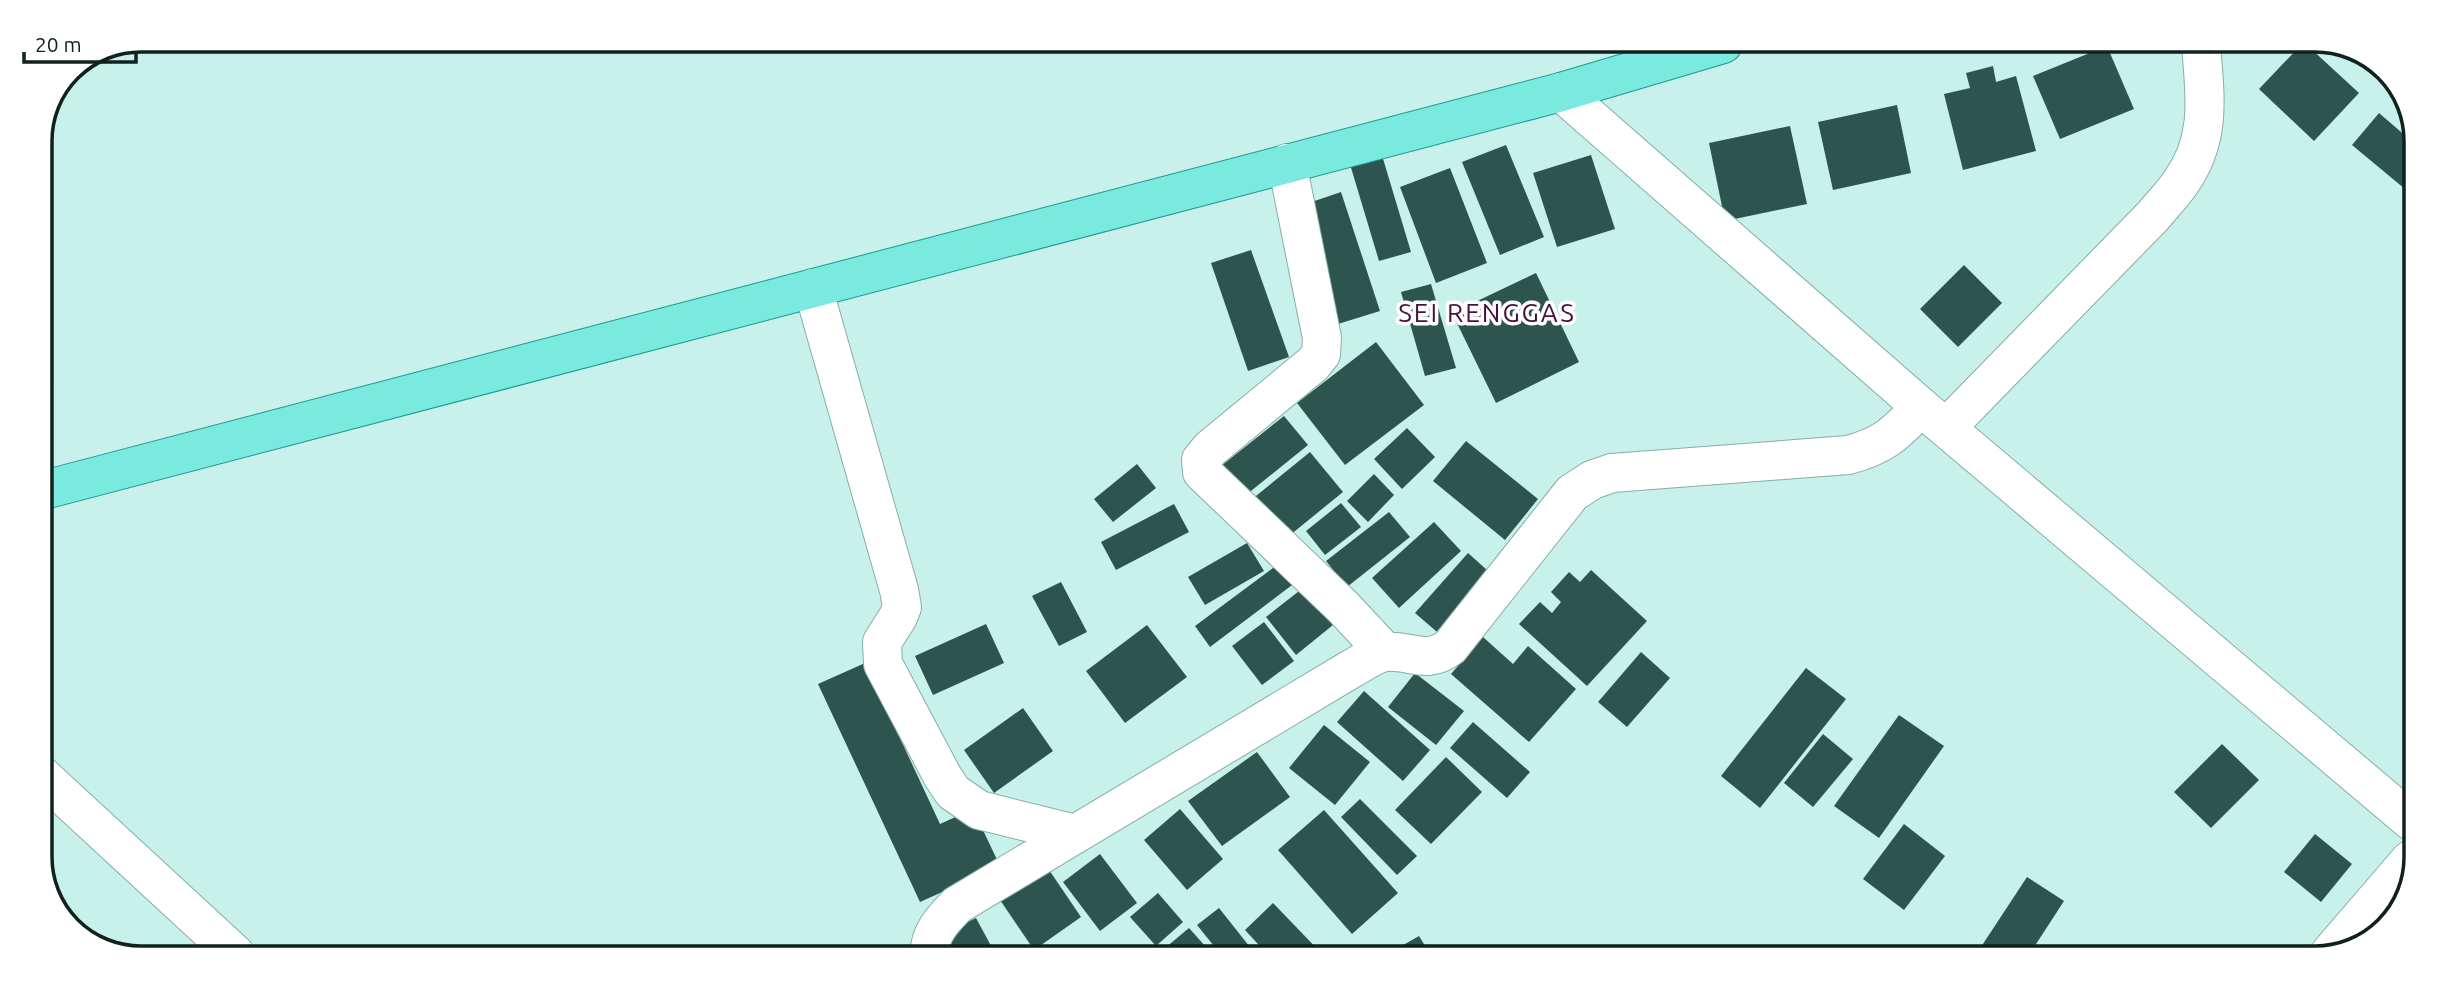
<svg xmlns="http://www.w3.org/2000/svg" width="2456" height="999" font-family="Ubuntu,sans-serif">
<rect width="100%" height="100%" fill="#c8f1ec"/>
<g fill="#2e5450">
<polygon points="2107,46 2134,109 2060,139 2033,76"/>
<polygon points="2300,46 2308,46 2359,93 2314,141 2259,89"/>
<polygon points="1993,66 1996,82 2016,76 2036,151 1963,170 1944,94 1970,88 1966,73"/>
<polygon points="1897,105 1911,173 1833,190 1818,122"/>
<polygon points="2379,113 2415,144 2415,189 2411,194 2352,145"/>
<polygon points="1790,126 1807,204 1725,221 1709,143"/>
<polygon points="1506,145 1544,237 1500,255 1462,162"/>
<polygon points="1381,152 1411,252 1379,261 1349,161"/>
<polygon points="1591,155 1615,229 1557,247 1533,173"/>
<polygon points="1450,168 1487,263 1436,283 1400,187"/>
<polygon points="1341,192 1380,311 1338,324 1300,206"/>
<polygon points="1251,250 1289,357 1248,371 1211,263"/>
<polygon points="1964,265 2002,303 1958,347 1920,309"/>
<polygon points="1536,273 1579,362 1496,403 1452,313"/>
<polygon points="1431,284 1456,368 1425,376 1401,292"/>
<polygon points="1376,342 1424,405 1345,465 1297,403"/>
<polygon points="1284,416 1308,445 1241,499 1216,470"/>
<polygon points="1407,428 1435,457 1402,489 1374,459"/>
<polygon points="1466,441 1538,499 1505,540 1433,481"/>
<polygon points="1310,452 1343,492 1284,540 1251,500"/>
<polygon points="1137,464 1156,488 1113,522 1094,499"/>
<polygon points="1374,474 1394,495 1368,522 1347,501"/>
<polygon points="1341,503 1361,527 1325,555 1306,531"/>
<polygon points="1174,504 1189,532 1116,570 1101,542"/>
<polygon points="1389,512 1410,537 1347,587 1326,561"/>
<polygon points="1434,522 1461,551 1399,608 1372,578"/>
<polygon points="1247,543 1264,571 1205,605 1188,577"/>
<polygon points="1468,553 1497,579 1444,638 1415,613"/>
<polygon points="1281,562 1296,582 1210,647 1195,626"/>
<polygon points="1591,570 1647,621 1587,686 1519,624 1540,602 1552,613 1561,602 1551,592 1569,572 1580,582"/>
<polygon points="1061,582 1087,632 1059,646 1032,596"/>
<polygon points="1303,588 1333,625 1296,655 1266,617"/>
<polygon points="1264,622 1294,661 1262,685 1232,646"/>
<polygon points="986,624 1004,663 933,695 915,656"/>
<polygon points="1147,625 1187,677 1125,723 1086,671"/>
<polygon points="1483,637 1513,664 1528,646 1576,689 1529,742 1451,674"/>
<polygon points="1641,652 1670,678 1627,727 1598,702"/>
<polygon points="865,663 940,824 973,809 1000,866 920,902 818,684"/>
<polygon points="1806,668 1846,699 1760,808 1721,776"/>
<polygon points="1415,673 1464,711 1436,745 1388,707"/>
<polygon points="1364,691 1430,750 1403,781 1337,722"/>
<polygon points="1023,708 1053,751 994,793 964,750"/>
<polygon points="1899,715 1944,746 1879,838 1834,806"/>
<polygon points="1473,722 1530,772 1507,798 1450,748"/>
<polygon points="1324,725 1370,762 1335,805 1289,768"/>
<polygon points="1823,734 1853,759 1813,807 1784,783"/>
<polygon points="2222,744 2259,780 2211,828 2174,792"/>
<polygon points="1257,752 1290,797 1222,846 1188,801"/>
<polygon points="1446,757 1482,792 1431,844 1395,810"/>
<polygon points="1360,799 1417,856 1397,875 1341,817"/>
<polygon points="1180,809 1223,859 1187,890 1144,840"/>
<polygon points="1324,810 1398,893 1352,934 1278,850"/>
<polygon points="1904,824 1945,856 1904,910 1863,879"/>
<polygon points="2315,834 2352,864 2321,902 2284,872"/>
<polygon points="1100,854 1137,903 1100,931 1063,882"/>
<polygon points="1043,861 1081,917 1034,950 996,894"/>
<polygon points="2027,877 2064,901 2027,958 1985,958 1977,953"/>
<polygon points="1158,893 1183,922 1156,946 1130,917"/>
<polygon points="1273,903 1324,956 1269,956 1245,930"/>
<polygon points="1219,908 1257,956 1222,956 1197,925"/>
<polygon points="976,918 996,955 945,955 936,937"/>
<polygon points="1189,928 1214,956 1171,956 1165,948"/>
<polygon points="1419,936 1432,957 1384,956"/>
<polygon points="2157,946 2172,958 2147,958"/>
</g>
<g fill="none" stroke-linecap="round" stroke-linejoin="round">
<g stroke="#86aea9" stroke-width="40">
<g id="minor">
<polyline points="1561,92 1921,407 2411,821"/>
<polyline points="1287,163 1322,338 1321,354 1313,364 1210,449 1201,460 1202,472 1343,607 1384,651"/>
<polyline points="813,288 899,590 902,607 898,617 882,642 883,664 943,777 953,792 979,810 1075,834"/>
<path d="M 1946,428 L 2153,216 C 2162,205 2173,194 2181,182 C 2212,138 2205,96 2201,45"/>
<polyline points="40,774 235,954"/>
<polyline points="2330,953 2410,860"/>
<path d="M 930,955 C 928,935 943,919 957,905 L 1351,669 C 1361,664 1375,653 1386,652 C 1411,650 1427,665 1450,647 L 1572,493 L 1592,480 L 1612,473 L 1848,455 C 1884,446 1896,433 1921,407"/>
</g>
</g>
<g stroke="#1b998f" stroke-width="40">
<polyline id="primary" points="40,491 1561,92 1723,44"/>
</g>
<use href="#minor" stroke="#fff" stroke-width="38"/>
<use href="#primary" stroke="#7ae9e0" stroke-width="38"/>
</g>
<g text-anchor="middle" stroke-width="7" stroke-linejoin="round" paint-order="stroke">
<g font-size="26" letter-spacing="2" fill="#47103c" stroke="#fff">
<text x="1487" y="322">SEI RENGGAS</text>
</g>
</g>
<path d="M0 0H2456V999H0ZM141 52H2315A89 89 0 0 1 2404 141V857A89 89 0 0 1 2315 946H141A89 89 0 0 1 52 857V141A89 89 0 0 1 141 52Z" fill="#fff" fill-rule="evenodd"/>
<path fill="none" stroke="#11211f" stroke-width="3.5" d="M141 52H2315A89 89 0 0 1 2404 141V857A89 89 0 0 1 2315 946H141A89 89 0 0 1 52 857V141A89 89 0 0 1 141 52Z"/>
<path d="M24 52v10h112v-10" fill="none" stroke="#11211f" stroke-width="3.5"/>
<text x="35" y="52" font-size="21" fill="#11211f" stroke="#ffffff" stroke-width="5" paint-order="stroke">20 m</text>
</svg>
